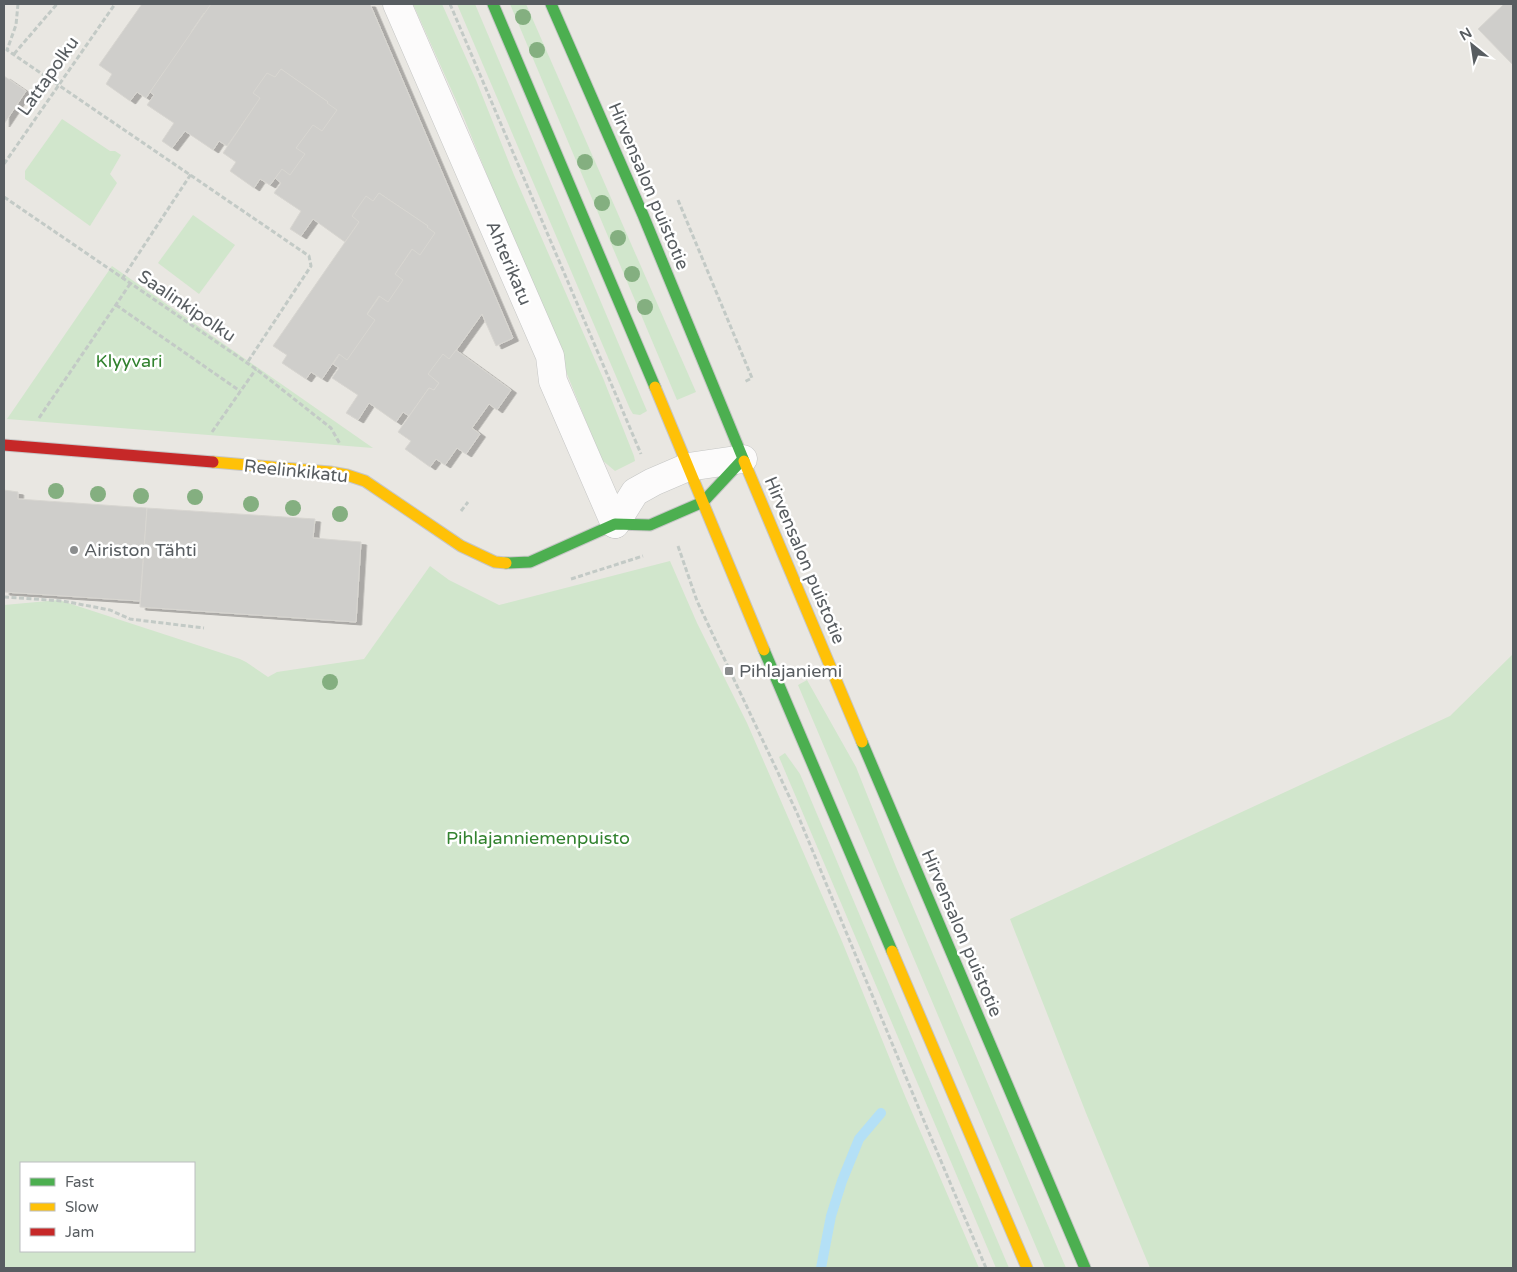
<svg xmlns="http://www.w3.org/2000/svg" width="1517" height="1272" font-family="'Varela Round',sans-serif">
<defs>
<filter id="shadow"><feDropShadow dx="5.5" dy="3" stdDeviation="0" flood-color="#0004"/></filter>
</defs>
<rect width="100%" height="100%" fill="#e9e7e2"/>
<g fill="#d1e6cc" fill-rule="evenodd">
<polygon points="413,4 442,4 476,80 514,175 603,378 634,456 635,461 615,471 602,460 594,441 464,118"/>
<polygon points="457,4 475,4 647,411 640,415 633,414 630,409"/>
<polygon points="510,4 526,4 696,392 677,400"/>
<polygon points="62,119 110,151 115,151 121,155 110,174 117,183 90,226 25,179 25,171"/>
<polygon points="193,215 235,245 199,294 158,263"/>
<polygon points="112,266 373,448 7,419"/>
<path d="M 670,561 L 697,623 L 747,723 L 841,939 L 905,1096 L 979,1268 L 4,1268 L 4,605 L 59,600 L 240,659 L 246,662 L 268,677 L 277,672 L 364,659 L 430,566 L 449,580 L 499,605 ZM 21,1163 L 194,1163 L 194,1251 L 21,1251 Z"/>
<polygon points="1513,654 1513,1268 1150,1268 1086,1113 1010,919 1450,716"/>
<polygon points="807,680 856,767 896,867 1066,1268 1045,1268 798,685"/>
<polygon points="785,753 800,774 1009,1268 996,1268 779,757"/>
</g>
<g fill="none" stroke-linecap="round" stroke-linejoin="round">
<polyline stroke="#b4e0f6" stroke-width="10" points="821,1268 831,1216 842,1181 859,1139 881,1113"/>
</g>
<g fill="#cfcecb" stroke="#d8d6d1" filter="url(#shadow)">
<polygon points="142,4 226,4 214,21 204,13 191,32 201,38 173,79 164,72 146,98 137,92 130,101 106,84 112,74 99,65"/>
<polygon points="211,4 370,4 513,338 496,346 482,314 435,380 439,383 434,390 429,388 409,416 403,412 396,422 369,403 358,420 346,413 358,395 332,378 339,368 333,364 428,226 379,193 345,242 313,219 301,236 290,229 301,211 274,193 281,183 275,178 328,102 281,69 227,146 219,141 213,150 185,131 172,148 162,141 174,123 147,105 154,95 150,92"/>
<polygon points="1504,4 1513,4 1513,65 1478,29"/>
<polygon points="281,69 328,102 327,103 337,110 322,131 313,125 296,148 305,154 290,175 282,169 270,185 260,179 254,188 230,171 236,162 223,153 260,98 253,93 267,73 275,77"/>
<polygon points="4,76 26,91 4,124"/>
<polygon points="379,193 428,226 427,227 435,233 420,255 412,249 395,274 403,280 388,302 379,296 367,314 375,320 347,360 339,354 322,379 311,372 306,379 282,363 287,355 273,346 359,222 352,216 366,196 373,201"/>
<polygon points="456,350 511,390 497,410 489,404 472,428 480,434 466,454 457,448 445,465 436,459 430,467 405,449 411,441 398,432 429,388 434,390 439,383 428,374 443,354 449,359"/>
<polygon points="4,490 18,492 18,499 147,508 140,601 4,592"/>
<polygon points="147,508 315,519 313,538 361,542 356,622 140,607"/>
</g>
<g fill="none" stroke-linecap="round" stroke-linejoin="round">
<g stroke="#c5c6c5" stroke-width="29">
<g id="street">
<polyline points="397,4 550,356 553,381 615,524"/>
<polyline points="615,524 635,492 653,482 688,467 743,459"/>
</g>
</g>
<g stroke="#c6c6c6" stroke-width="13">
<g id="fast">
<polyline points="493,4 655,387"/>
<polyline points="551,4 643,215 744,461"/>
<polyline points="506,563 530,562 615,524 650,525 703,502 743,459"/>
<polyline points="764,650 892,951"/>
<polyline points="862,742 1085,1268"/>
</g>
</g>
<g stroke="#c6c6c6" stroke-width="13">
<g id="slow">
<polyline points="655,387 764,650"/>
<polyline points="744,461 862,742"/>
<polyline points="213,462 330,472 347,475 365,481 461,546 495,562 506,563"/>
<polyline points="892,951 1027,1268"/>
</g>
</g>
<g stroke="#c6c6c6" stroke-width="13">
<polyline id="jam" points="4,445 213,462"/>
</g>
<g stroke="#c3cac6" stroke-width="3" stroke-dasharray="5 2.5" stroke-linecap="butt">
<polyline points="18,4 16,25 7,50 309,256 311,266 247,363"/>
<polyline points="450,4 641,454"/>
<polyline points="14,54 57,4"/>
<polyline points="4,164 115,4"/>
<polyline points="4,197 256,369 331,428 340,444"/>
<polyline points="678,200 752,378 744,382"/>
<polyline points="122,279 191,174"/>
<polyline points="116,305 240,391"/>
<polyline points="39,418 130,284"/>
<polyline points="212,432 256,369"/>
<polyline points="461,511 468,502"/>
<polyline points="678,546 697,601 797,813 922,1116 986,1268"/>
<polyline points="571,579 643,556"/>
<polyline points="4,597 63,601 110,610 130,619 204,628"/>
</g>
<use href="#street" stroke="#fcfbfb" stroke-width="28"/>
<use href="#fast" stroke="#4caf50" stroke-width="11"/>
<use href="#slow" stroke="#ffc107" stroke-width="11"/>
<use href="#jam" stroke="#c62828" stroke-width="11"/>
</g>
<g fill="#84af80">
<circle cx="523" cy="17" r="8"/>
<circle cx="537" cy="50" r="8"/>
<circle cx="585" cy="162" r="8"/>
<circle cx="602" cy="203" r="8"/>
<circle cx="618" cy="238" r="8"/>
<circle cx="632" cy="274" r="8"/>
<circle cx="645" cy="307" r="8"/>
<circle cx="56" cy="491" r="8"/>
<circle cx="98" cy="494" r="8"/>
<circle cx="141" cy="496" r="8"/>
<circle cx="195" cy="497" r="8"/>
<circle cx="251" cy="504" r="8"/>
<circle cx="293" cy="508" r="8"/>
<circle cx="340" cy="514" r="8"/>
<circle cx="330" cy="682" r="8"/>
</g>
<g fill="#8b8d8e" stroke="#fff" stroke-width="2">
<circle cx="74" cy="550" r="5"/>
<rect x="724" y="666" width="10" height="10" rx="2.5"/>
</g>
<g text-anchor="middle" stroke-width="5" stroke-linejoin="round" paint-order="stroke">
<g font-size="18" fill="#585d61" stroke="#fff">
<text transform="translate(48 76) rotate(-55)" y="6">Lattapolku</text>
<text transform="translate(649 186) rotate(67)" y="6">Hirvensalon puistotie</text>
<text transform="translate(509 263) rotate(67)" y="6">Ahterikatu</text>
<text transform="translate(187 306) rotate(34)" y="6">Saalinkipolku</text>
<text transform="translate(296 471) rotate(6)" y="6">Reelinkikatu</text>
<text transform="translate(805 560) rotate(67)" y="6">Hirvensalon puistotie</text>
<text transform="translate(962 933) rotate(67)" y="6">Hirvensalon puistotie</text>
</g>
<g font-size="18" fill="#32822f" stroke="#fff">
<text x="129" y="367">Klyyvari</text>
<text x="538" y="844">Pihlajanniemenpuisto</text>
</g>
<g font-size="18" fill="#585d61" stroke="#fff" text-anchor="start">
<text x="84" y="556">Airiston Tähti</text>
<text x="739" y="677">Pihlajaniemi</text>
</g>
</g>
<rect width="1517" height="1272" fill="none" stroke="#585d61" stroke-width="10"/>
<rect x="20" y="1162" width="175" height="90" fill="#ffffff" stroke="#bcbec0"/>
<rect x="30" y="1178" width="25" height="8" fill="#4caf50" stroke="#bcbec0"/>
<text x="65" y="1187" font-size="15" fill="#585d61">Fast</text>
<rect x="30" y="1203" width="25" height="8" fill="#ffc107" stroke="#bcbec0"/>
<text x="65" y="1212" font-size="15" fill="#585d61">Slow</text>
<rect x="30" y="1228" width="25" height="8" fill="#c62828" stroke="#bcbec0"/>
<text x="65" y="1237" font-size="15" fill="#585d61">Jam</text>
<g transform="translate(1472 45) rotate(330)" stroke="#ffffff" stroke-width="4" paint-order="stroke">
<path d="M0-4L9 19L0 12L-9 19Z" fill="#585d61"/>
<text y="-8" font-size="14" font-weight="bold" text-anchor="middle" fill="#585d61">N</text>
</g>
</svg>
